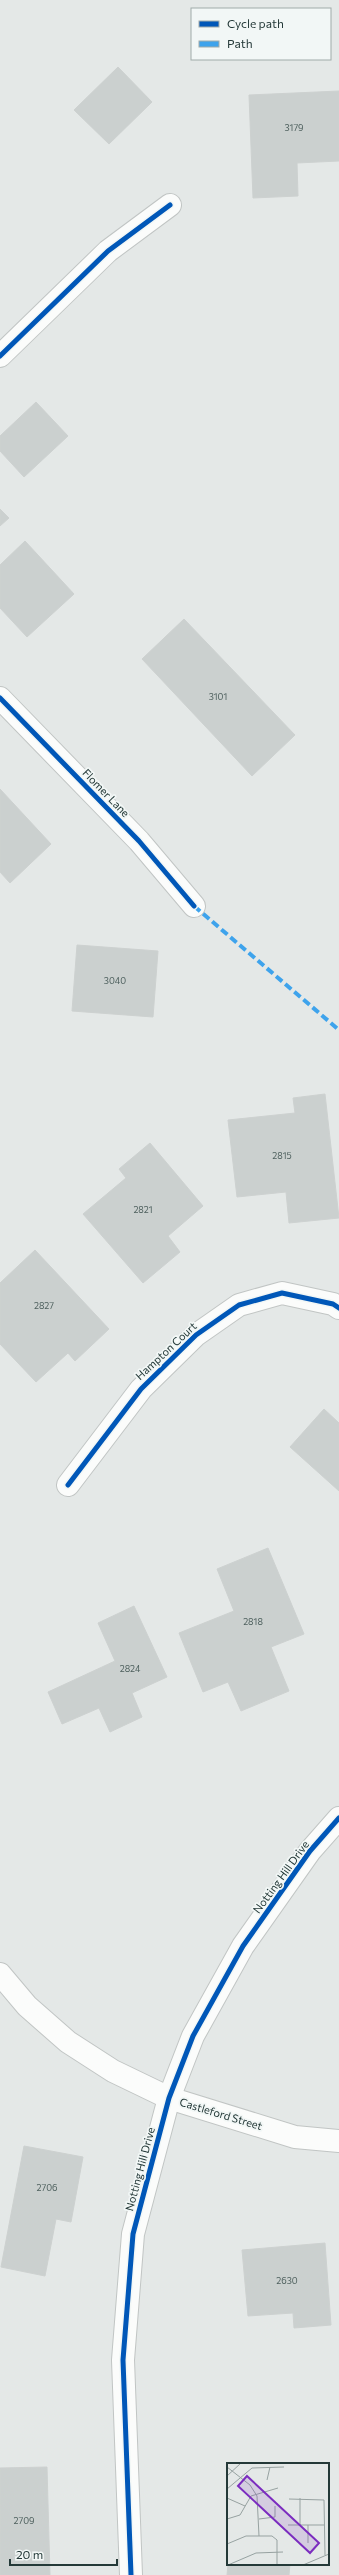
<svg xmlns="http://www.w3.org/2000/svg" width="339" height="2575" font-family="Commissioner,sans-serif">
<rect width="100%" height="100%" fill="#e4e8e7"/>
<g fill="#cbd0cf" stroke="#cdd1d0">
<polygon points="118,67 152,102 109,144 74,110"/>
<polygon points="339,91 339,161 297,163 298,196 253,198 249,95"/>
<polygon points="36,402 68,436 24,477 0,451 0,436"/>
<polygon points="0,509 9,518 0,526"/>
<polygon points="25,541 74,594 27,637 0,608 0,565"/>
<polygon points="184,619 295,735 252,776 142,659"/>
<polygon points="0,789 51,844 10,883 0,872"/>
<polygon points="77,945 158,951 153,1017 72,1011"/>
<polygon points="325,1094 339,1218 289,1223 286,1192 237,1197 228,1120 295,1113 293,1098"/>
<polygon points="150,1143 203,1206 168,1236 180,1252 143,1283 83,1214 126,1178 119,1169"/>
<polygon points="35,1250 109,1329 75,1361 68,1353 36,1382 0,1344 0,1283"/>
<polygon points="324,1409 339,1423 339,1491 290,1447"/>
<polygon points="268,1548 304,1634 271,1647 289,1691 241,1711 228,1682 203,1692 179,1633 234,1611 217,1569"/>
<polygon points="134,1606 167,1677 132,1693 142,1717 110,1732 99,1708 62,1724 48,1692 115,1661 98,1623"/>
<polygon points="24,2146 83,2157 71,2222 56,2219 45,2276 1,2267"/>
<polygon points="325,2243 331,2325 294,2328 293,2313 248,2316 242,2250"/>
<polygon points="47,2467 50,2575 0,2575 0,2468"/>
<polygon points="228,2564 290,2564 289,2575 227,2575"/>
</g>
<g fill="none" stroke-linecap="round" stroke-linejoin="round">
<g stroke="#c1c5c4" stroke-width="24">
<g id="minor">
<polyline points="0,356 108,251 170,205"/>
<polyline points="0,698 139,841 194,906"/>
<polyline points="68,1485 141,1389 196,1335 239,1305 282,1293 333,1304 339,1308"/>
<polyline points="0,1974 27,2006 68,2042 113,2071 169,2098 295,2137 339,2141"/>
<polyline points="131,2575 123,2360 133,2234 169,2098 193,2036 243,1946 310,1851 339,1818"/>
</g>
</g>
<use href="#minor" stroke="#fbfcfb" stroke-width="22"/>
<polyline stroke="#3ea3ec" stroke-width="4" stroke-dasharray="8 4" stroke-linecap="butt" points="194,906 339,1030"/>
<g stroke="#f2f7f6" stroke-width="8">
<g id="cycleway">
<polyline points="0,356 108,251 170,205"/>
<polyline points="0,698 139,841 194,906"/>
<polyline points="68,1485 141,1389 196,1335 239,1305 282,1293 333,1304 339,1308"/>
<polyline points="131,2575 123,2360 133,2234 169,2098 193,2036 243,1946 310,1851 339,1818"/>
</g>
</g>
<use href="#cycleway" stroke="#0057b8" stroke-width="5"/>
</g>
<g text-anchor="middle" stroke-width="3.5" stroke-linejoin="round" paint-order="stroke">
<g font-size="9" fill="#4e605e">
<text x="294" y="131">3179</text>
<text x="218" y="700">3101</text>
<text x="115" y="984">3040</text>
<text x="282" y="1159">2815</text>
<text x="143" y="1213">2821</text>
<text x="44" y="1309">2827</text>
<text x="253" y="1625">2818</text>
<text x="130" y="1672">2824</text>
<text x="47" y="2191">2706</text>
<text x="287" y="2284">2630</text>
<text x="24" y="2524">2709</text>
</g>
<g font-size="11" fill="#243938" stroke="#f2f7f6">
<text transform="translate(106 793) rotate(46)" y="4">Flomer Lane</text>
<text transform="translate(166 1351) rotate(-43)" y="4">Hampton Court</text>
<text transform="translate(281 1877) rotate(-54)" y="4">Notting Hill Drive</text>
<text transform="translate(221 2114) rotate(17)" y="4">Castleford Street</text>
<text transform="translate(140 2169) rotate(-75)" y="4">Notting Hill Drive</text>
</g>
</g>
<g transform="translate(227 2463)">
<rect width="102" height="102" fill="#e4e8e7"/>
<path fill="none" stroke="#97a2a1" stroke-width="1" d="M 0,4 L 23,22 L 30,33 L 32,73M 0,13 L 14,0M 40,17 L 43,4M 0,26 L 25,5 L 57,4M 0,35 L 18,43M 62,36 L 97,37 L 98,92M 0,56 L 13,52 L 24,33 L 51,25M 32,56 L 48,54 L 48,43M 61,62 L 98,62M 73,62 L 73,35M 81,80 L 81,62M 0,81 L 19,73 L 45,73 L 50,77 L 50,102M 1,102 L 29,90 L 56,89M 76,102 L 102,91"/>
<path fill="#7b2cbf" fill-opacity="0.15" stroke="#7b2cbf" stroke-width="2" d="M 20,13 L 92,80 L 83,90 L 11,23 Z"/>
<rect width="102" height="102" fill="none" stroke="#243938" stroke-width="2"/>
</g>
<rect x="191" y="8" width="140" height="52" fill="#f2f7f6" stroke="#a0abaa"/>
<rect x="199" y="21" width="20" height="6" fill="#0057b8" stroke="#a0abaa"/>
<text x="227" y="28" font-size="12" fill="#243938">Cycle path</text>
<rect x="199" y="41" width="20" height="6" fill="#3ea3ec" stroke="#a0abaa"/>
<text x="227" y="48" font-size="12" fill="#243938">Path</text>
<path d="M10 2559v6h107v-6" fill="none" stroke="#243938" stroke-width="2"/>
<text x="16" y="2559" font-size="12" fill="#243938" stroke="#f2f7f6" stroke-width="3" paint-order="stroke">20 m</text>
</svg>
